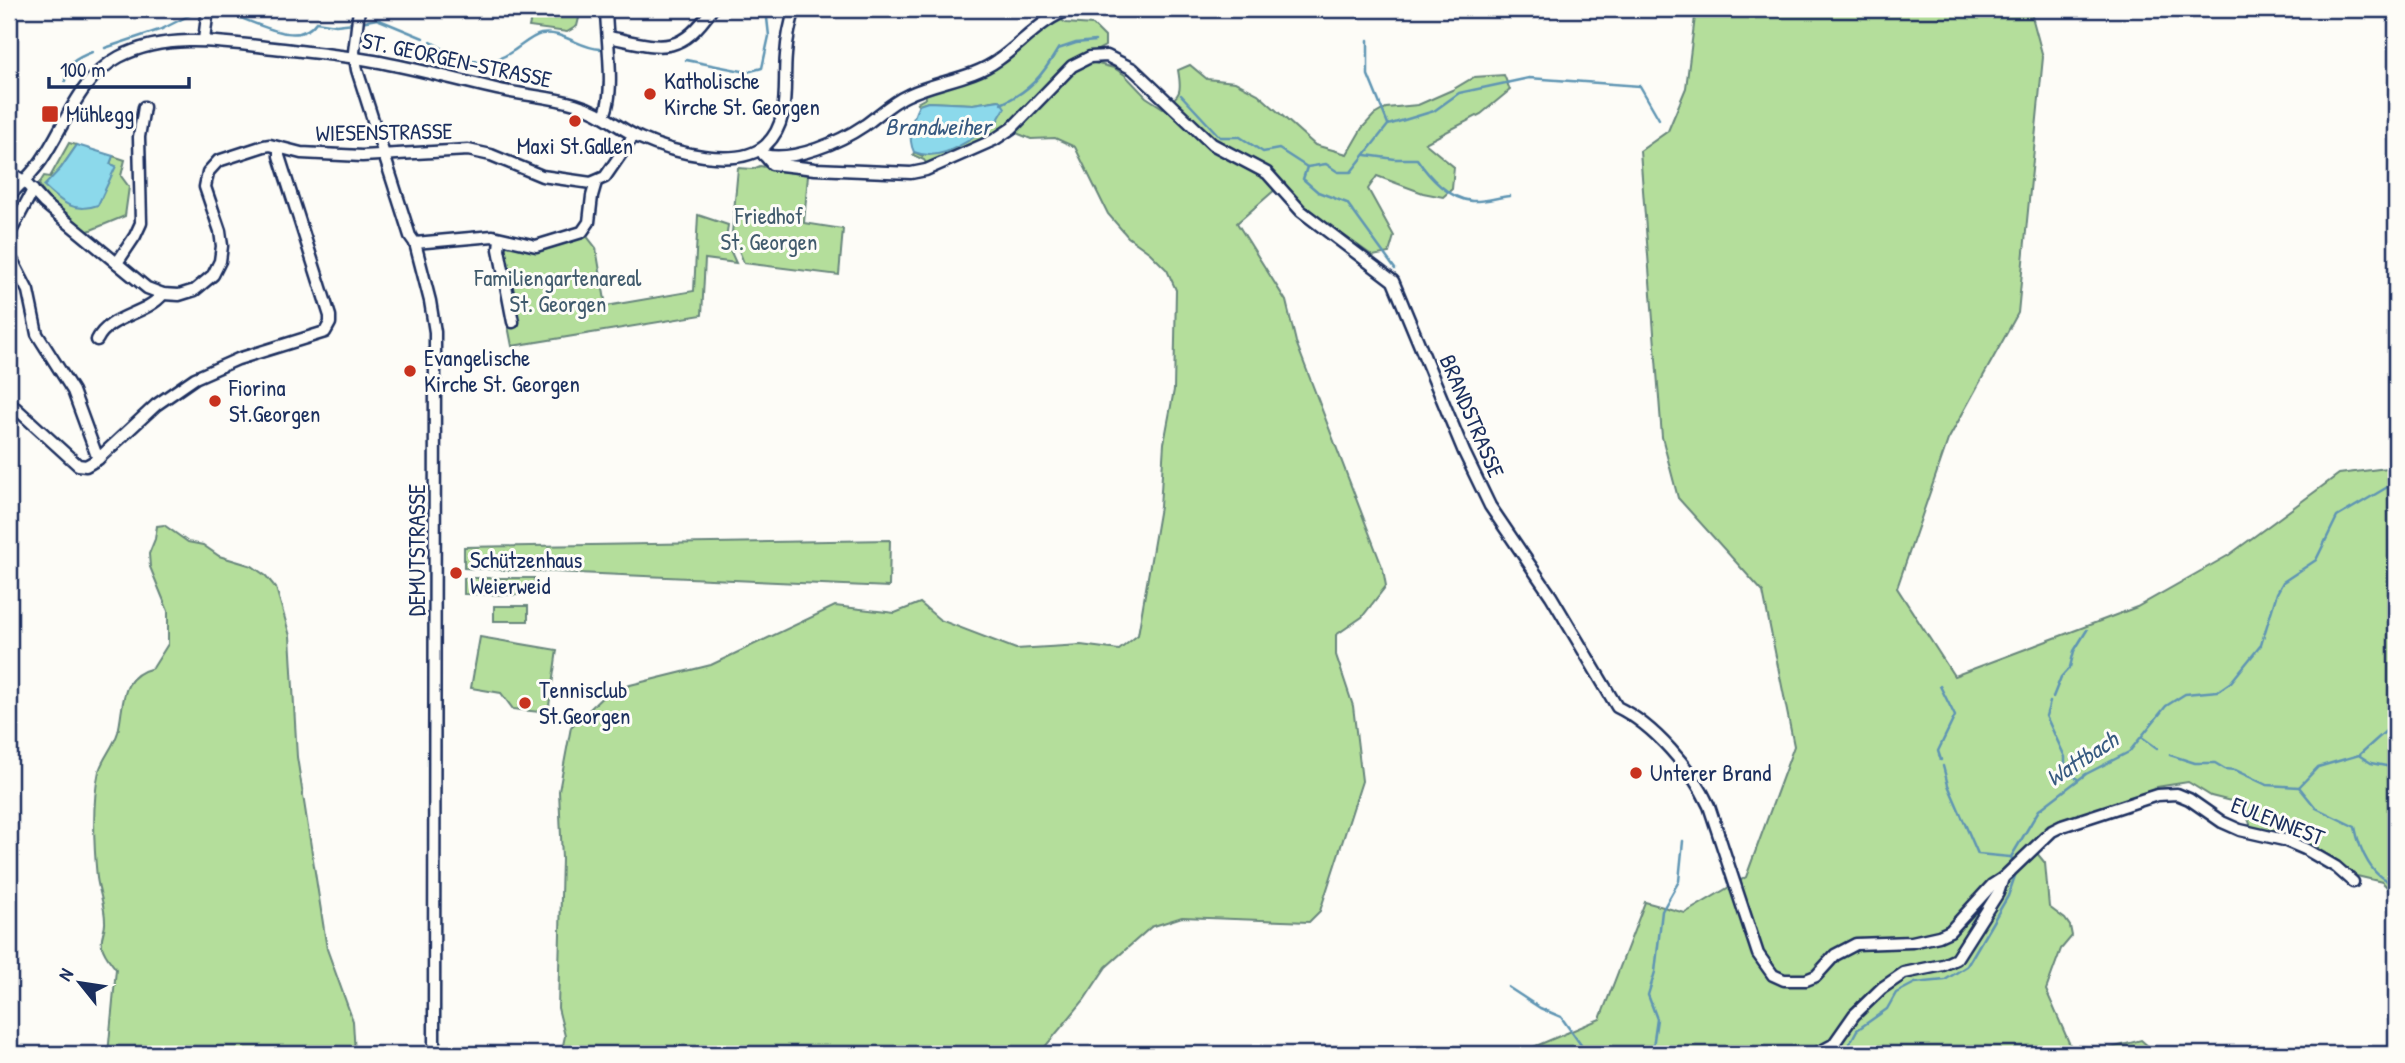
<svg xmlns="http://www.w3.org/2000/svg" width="2405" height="1063" font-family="'Patrick Hand',sans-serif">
<rect width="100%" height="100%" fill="#fdfcf7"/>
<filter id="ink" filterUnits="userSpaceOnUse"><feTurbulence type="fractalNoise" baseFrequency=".0143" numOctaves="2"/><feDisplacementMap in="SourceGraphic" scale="14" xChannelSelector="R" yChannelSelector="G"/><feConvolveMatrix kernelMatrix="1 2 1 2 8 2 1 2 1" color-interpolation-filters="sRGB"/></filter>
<g filter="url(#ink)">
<g fill="#b4de9b" stroke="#68867c" stroke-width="2">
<polygon points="533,9 576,9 580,14 577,26 567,32 529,27"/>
<polygon points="1696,9 2030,9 2043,57 2018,313 1948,440 1897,588 1954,676 2137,607 2229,555 2339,474 2395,467 2396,465 2396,896 2382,882 2357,876 2333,858 2312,848 2251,827 2243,804 2211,796 2188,782 2157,787 2151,794 2050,829 2038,837 2031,846 2045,863 2049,907 2065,919 2070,926 2072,936 2061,949 2046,990 2074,1054 1517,1054 1600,1019 1645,902 1685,913 1746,877 1794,746 1763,592 1678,498 1662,437 1640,151 1668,131 1686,88"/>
<path d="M 1055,16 L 1066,23 L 1093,25 L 1105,37 L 1105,46 L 1096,51 L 1094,63 L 1114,68 L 1125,75 L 1146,97 L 1163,108 C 1181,95 1182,92 1178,70 L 1190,65 L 1207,79 L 1235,82 L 1258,94 L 1315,145 L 1347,154 L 1362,128 L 1374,115 L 1386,108 L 1418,105 L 1452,90 L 1474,77 L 1504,75 L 1510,90 L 1481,114 L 1425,143 L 1454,167 L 1452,189 L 1443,197 L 1423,193 L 1377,176 L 1368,189 L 1394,236 L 1389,253 L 1373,256 L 1277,188 L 1237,223 L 1286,301 L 1296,342 L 1383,569 L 1386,586 L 1362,617 L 1336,635 L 1336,655 L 1353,706 L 1362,781 L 1320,911 L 1309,922 L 1182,917 L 1151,927 L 1106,967 L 1084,1000 L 1039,1054 L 561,1054 L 565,1036 L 558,1008 L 562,859 L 559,791 L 571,727 L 610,690 L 711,665 L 835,606 L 895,613 L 920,603 L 940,620 L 1016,649 L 1081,645 L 1119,650 L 1138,635 L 1160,507 L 1164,443 L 1174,390 L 1176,290 L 1167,270 L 1150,253 L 1128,237 L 1108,214 L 1075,147 L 1055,138 L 1031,139 L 1004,128 L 935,166 L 926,163 L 924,160 L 913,155 L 914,152 L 923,156 L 999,100 L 973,104 L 928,102 L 919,105 L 917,103 L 926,98 L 925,94 L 965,80 Z"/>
<polygon points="69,143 77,145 61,168 115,166 110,164 113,156 125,160 121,176 129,187 125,216 86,232 47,200 39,184 44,176 50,177"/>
<polygon points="760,166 808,175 804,223 843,229 839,275 744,263 732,233 738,168 753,169"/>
<polygon points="698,215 728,225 726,241 736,263 705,259 702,315 512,346 508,326 518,323 504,248 507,243 533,248 585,234 596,248 606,306 694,291"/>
<path d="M 164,525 L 188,542 L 203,545 L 219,556 L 252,566 L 266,576 L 276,588 L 290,636 L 297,757 L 327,949 L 353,1021 L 355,1054 L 108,1054 L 116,969 C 111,962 104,955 102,946 C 100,936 106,930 105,921 C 105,906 99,892 97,878 C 94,847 92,802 99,771 C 103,758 114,746 118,732 C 125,704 118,677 153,668 L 168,644 L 168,611 L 150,567 L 149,554 L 155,539 L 157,526 Z"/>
<polygon points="890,540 889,587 464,568 464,547"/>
<polygon points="464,578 534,578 534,595 464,594"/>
<rect x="494" y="606" width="34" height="15"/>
<polygon points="480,637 557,650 548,713 513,709 501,693 471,688"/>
<polygon points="2141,1040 2157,1054 2089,1054"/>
</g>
<g fill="#8cd9eb" stroke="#5f95b3" stroke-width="2">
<path d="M 1000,100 L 1005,108 L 996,123 L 990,128 C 966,141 941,163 914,152 C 907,138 912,119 919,105 L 928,102 L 973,104 Z"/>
<path d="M 77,145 L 113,156 L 110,164 L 116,166 L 98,205 C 74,214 61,202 44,186 L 61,168 Z"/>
</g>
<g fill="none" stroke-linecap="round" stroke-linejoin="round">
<g stroke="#5f95b3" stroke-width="2.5">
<path d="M 212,11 C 239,9 295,54 316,22 L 336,25 L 354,23"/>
<polyline points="361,22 377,19 423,38"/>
<polyline points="1368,40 1368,75 1388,124"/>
<path d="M 431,42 C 459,58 483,72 513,51 C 521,46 532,36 541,34 C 562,30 579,48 600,49"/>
<polyline points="105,48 162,29 194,13 205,12"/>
<polyline points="686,60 747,72 762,68 769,36 766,9"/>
<path d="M 65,81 C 66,63 77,58 92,52"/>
<polyline points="1181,95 1220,137 1240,137 1263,152 1279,149 1307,167 1303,179 1318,192 1347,203 1395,269"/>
<path d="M 1001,104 C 1030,91 1042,76 1058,49 L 1076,43 L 1095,41"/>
<path d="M 1366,155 L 1395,159 L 1417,159 C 1429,177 1449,199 1472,201 C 1484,202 1498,197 1510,196"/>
<polyline points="1307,167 1326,164 1338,172 1351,172 1388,125 1434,111 1459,93 1529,78 1640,86 1659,119"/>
<polyline points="1940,686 1955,716 1938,751 1941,760"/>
<polyline points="2053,697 2061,677 2070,667 2074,651 2087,630"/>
<polyline points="2050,702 2046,716 2065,757 2065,765 2078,780"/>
<polyline points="2143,738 2157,748"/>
<path d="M 2170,755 L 2195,763 L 2215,763 L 2225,769 L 2235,770 L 2267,785 L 2299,787 L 2316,808 L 2355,827 C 2359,848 2372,881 2396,883"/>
<polyline points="2360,756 2371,763 2396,768"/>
<polyline points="1943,766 1948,785 1978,854 2010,857"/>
<polyline points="2299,787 2318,767 2359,755 2396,722"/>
<polyline points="2014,864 2011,857 2039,810 2086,774 2129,752 2166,706 2185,694 2218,691 2231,682 2261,645 2277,593 2283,582 2316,560 2337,517 2396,482"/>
<polyline points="1508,987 1540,1008 1561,1017 1581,1045 1581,1051"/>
<polyline points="1652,1054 1657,1019 1648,995 1655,972 1662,911 1679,881 1683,841"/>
<polyline points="1844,1054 1857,1030 1887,1009 1896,993 1915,983 1945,980 1967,966 2008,896 2017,870"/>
</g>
<g stroke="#1b2f5e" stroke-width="15">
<g id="minor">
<polyline points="359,9 354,52 357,70 410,236 415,243 430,301 435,332 434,1054"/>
<path d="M 609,37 C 661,48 679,57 712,9"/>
<polyline points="204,40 208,9"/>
<path d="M 604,115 C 616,93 606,35 606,9"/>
<path d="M 760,150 L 772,164 L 815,169 L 911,173 L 926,170 L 994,140 L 1012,128 L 1072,66 L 1090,57 L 1107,56 L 1133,69 L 1212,144 L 1267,173 L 1301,211 L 1393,281 L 1464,452 L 1490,506 L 1551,596 L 1617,707 C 1654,725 1692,769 1709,806 L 1758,954 L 1773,975 L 1784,980 L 1806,980 L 1816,976 L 1835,955 L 1856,944 L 1912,942 L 1939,936 L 1950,931 L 1992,885 L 2003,878 L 2052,831 L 2062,826 L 2157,795 L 2177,794 L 2189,799 L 2222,822 L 2240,830 L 2284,840 L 2305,849 L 2336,867 L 2353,882"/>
<path d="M 764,155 C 794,162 840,142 865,125 C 879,115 892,102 908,95 C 937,81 972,79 998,60 C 1023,43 1041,18 1072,9"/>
<polyline points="9,172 24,181 44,203 147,288 163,294 179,295 195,290 213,275 220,261 222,246 220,231 205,187 208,172 218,161 264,146 270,145 301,153 362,156 468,150 491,155 542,176 591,183 605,177 634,135"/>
<path d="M 9,196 C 20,185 32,174 41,161 C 66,125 78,79 119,57 C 166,32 224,42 274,48 C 308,52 341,55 374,61 C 414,68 453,79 492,88 C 520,95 548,96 575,104 C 603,112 616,127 640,138 C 671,152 738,170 766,145 C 791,121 783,86 786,55 C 787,39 790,24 795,9"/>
<polyline points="9,235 33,190"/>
<polyline points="500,239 499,249 513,322"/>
<polyline points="415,243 493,236 536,246 582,232 589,222 592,196 596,182"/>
<polyline points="9,254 28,291 37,334 73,391 98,459"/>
<polyline points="117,263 135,236 141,223 139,137 144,107"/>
<path d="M 97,340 C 109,315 146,315 163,294"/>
<polyline points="9,402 78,465 86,466 98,459 156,405 195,378 238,359 325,332 330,323 330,316 279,156 279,148"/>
<polyline points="1816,1054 1833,1045 1854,1015 1882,988 1904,973 1943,965 1956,959 1998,893 2003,878"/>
</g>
</g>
<use href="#minor" stroke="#fdfcf7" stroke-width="10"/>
</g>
</g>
<g fill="#c8321e" stroke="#fdfcf7" stroke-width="2.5">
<circle cx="650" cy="94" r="7"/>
<rect x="41" y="105" width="18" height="18" rx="3.5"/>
<circle cx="575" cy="121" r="7"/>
<circle cx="410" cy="371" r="7"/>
<circle cx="215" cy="401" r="7"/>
<circle cx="456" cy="573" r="7"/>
<circle cx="525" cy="703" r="7"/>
<circle cx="1636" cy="773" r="7"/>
</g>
<g text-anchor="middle" stroke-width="6" stroke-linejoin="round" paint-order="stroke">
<g font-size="23" fill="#1b2f5e" stroke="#fdfcf7">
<text transform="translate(457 60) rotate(12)" y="8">ST. GEORGEN-STRASSE</text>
<text transform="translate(384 132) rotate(-1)" y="8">WIESENSTRASSE</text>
<text transform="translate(1472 416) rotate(67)" y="8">BRANDSTRASSE</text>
<text transform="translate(417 550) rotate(-90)" y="8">DEMUTSTRASSE</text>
<text transform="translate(2278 821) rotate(21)" y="8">EULENNEST</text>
</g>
<g font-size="23" fill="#1b2f5e" stroke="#fdfcf7" text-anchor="start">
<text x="664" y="89">Katholische<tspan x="664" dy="26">Kirche St. Georgen</tspan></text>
<text x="66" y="122">Mühlegg</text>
<text x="575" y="154" text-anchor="middle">Maxi St.Gallen</text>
<text x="424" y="366">Evangelische<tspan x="424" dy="26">Kirche St. Georgen</tspan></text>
<text x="229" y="396">Fiorina<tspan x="229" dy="26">St.Georgen</tspan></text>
<text x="470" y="568">Schützenhaus<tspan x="470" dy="26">Weierweid</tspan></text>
<text x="539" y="698">Tennisclub<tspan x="539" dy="26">St.Georgen</tspan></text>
<text x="1650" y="781">Unterer Brand</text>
</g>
<g font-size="23" fill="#415b6d" stroke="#fdfcf7">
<text x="769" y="224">Friedhof<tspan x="769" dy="26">St. Georgen</tspan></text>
<text x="558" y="286">Familiengartenareal<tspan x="558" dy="26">St. Georgen</tspan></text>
</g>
<g font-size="24" font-style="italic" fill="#375a81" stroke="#fdfcf7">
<text x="938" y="135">Brandweiher</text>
<text transform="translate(2082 759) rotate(-33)" y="8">Wattbach</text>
</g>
</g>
<rect width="2405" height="1063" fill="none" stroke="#fdfcf7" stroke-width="35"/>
<rect x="18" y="18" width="2370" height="1028" fill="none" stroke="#1b2f5e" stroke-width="2.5" filter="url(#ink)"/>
<g transform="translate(80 983) rotate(300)" stroke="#fdfcf7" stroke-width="5" paint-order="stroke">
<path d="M0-5L12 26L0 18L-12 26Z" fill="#1b2f5e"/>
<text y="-10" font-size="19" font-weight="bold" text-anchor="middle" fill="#1b2f5e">N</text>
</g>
<path d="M49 77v10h140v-10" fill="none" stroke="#1b2f5e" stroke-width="3.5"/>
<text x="60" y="77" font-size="21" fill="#1b2f5e" stroke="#fdfcf7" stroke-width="5" paint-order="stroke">100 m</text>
</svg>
